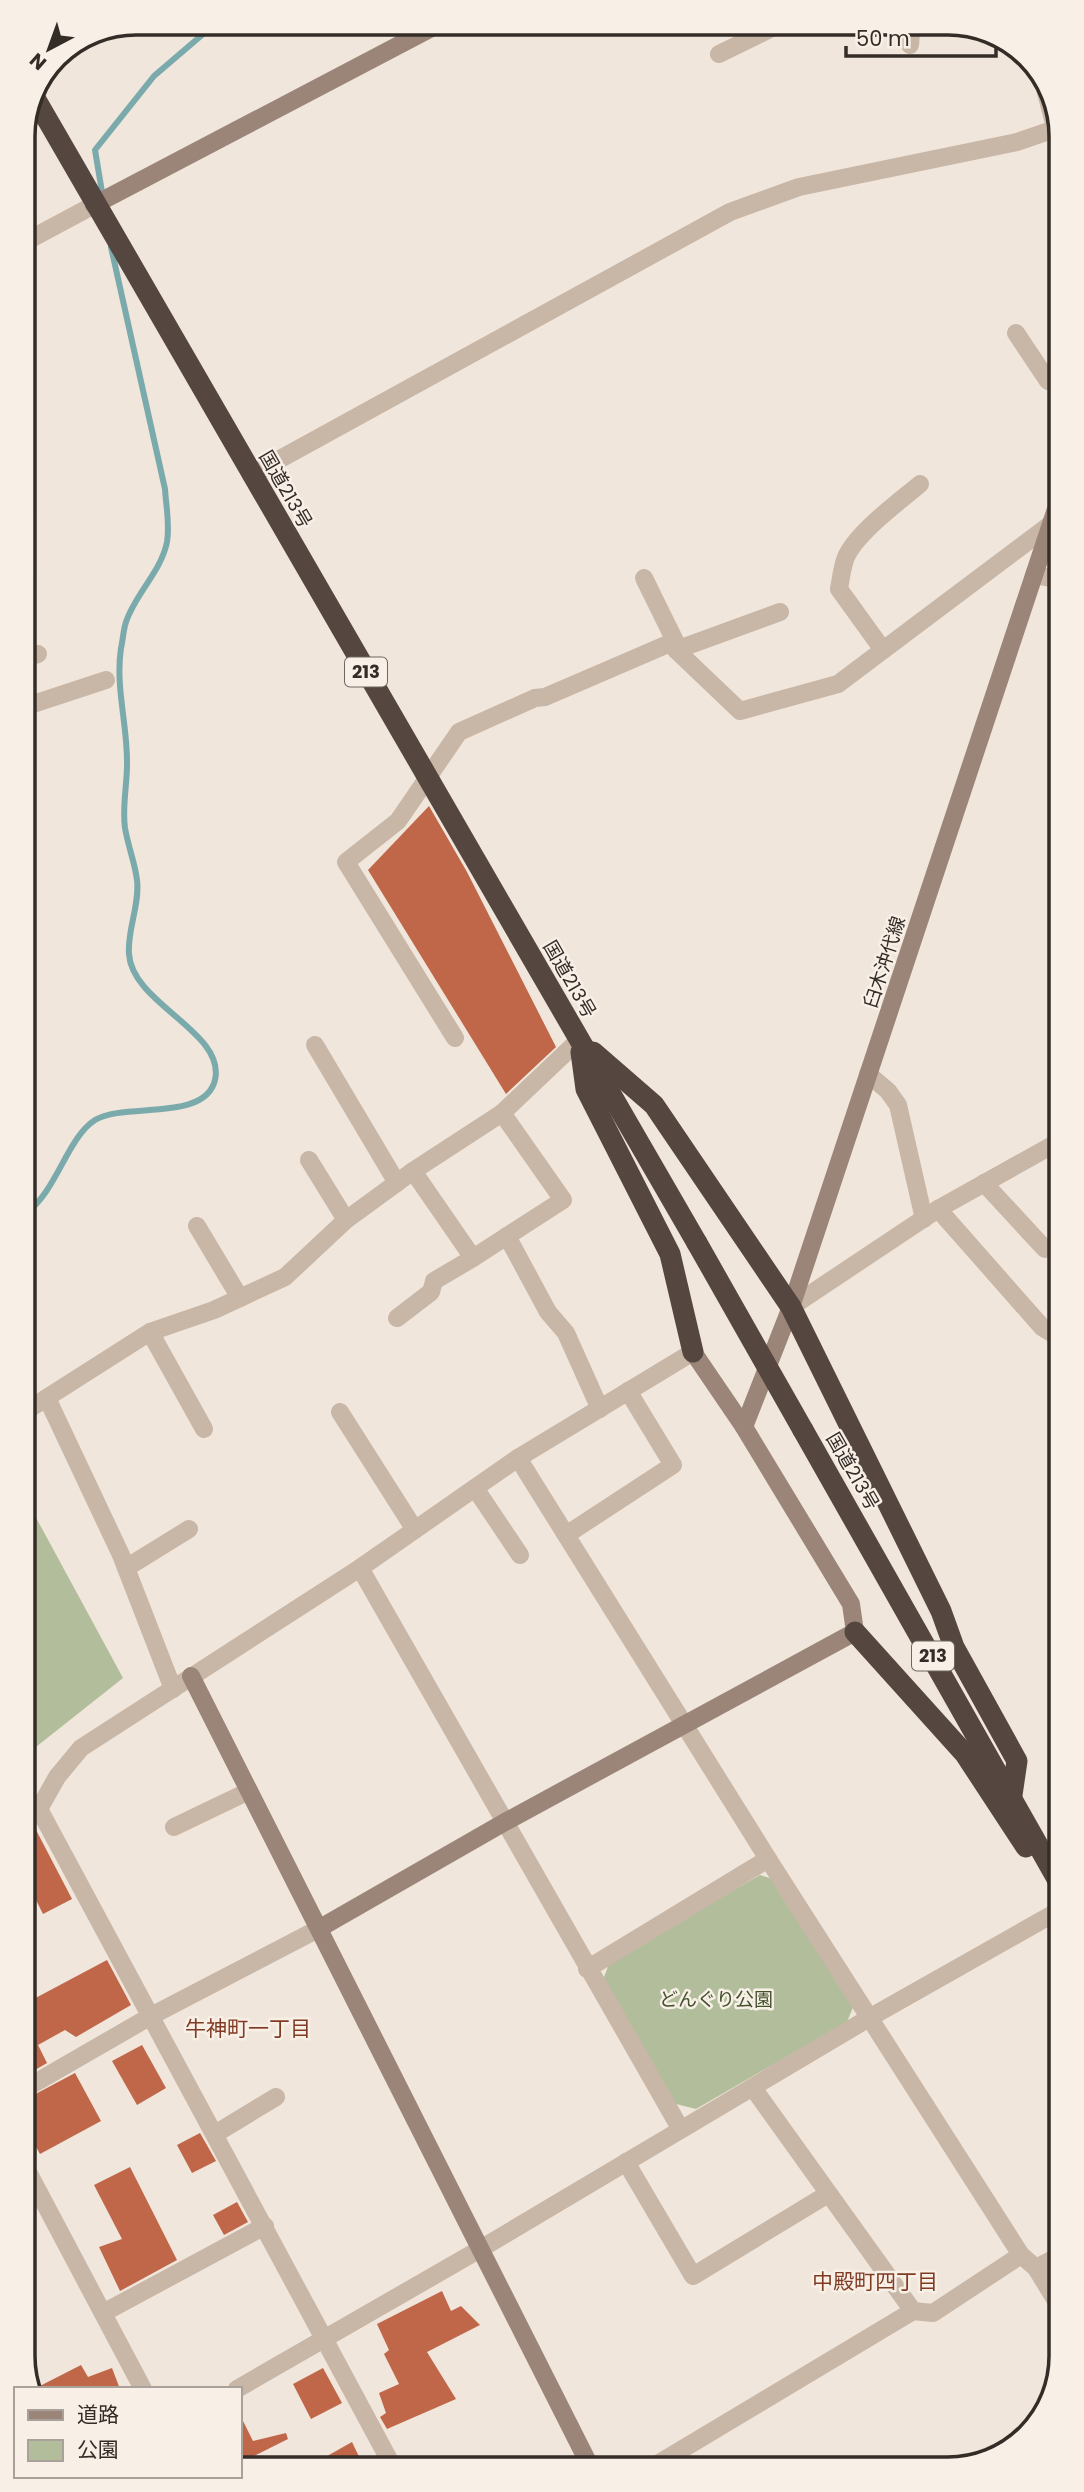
<svg xmlns="http://www.w3.org/2000/svg" width="1084" height="2492" font-family="Poppins,'Noto Sans JP',sans-serif">
<rect width="100%" height="100%" fill="#f0e6db"/>
<g fill="#b2be9b">
<polygon points="27,1501 123,1678 27,1754"/>
<polygon points="760,1875 776,1880 854,2005 847,2022 696,2109 676,2104 603,1980 610,1961"/>
</g>
<g fill="none" stroke-linecap="round" stroke-linejoin="round">
<g stroke="#7baaac" stroke-width="6">
<polyline points="103,198 95,150 154,76 216,23"/>
<path d="M 26,1213 C 57,1191 67,1138 95,1120 C 125,1102 205,1122 215,1080 C 226,1032 132,1004 129,954 C 127,930 140,905 137,880 C 135,863 128,846 125,828 C 122,807 127,786 127,765 C 128,726 115,688 121,648 C 123,640 123,631 126,622 C 135,594 161,572 167,542 C 170,525 166,506 165,489 L 111,247"/>
</g>
</g>
<g fill="#c06649">
<polygon points="429,806 467,872 556,1047 506,1094 368,870"/>
<polygon points="35,1828 72,1899 43,1914 28,1884 27,1831"/>
<polygon points="107,1960 131,2005 76,2037 65,2030 38,2045 47,2063 28,2074 28,2002"/>
<polygon points="142,2045 166,2088 137,2105 112,2061"/>
<polygon points="75,2073 101,2121 40,2154 28,2132 28,2098"/>
<polygon points="200,2133 216,2161 192,2173 177,2145"/>
<polygon points="130,2167 177,2260 120,2291 99,2247 122,2239 94,2185"/>
<polygon points="237,2202 248,2222 224,2235 213,2215"/>
<polygon points="442,2291 451,2311 461,2306 480,2325 427,2352 456,2399 387,2429 380,2417 386,2413 379,2393 399,2384 384,2354 389,2350 377,2324"/>
<polygon points="81,2365 88,2377 112,2368 120,2389 34,2389"/>
<polygon points="323,2368 342,2403 311,2419 293,2384"/>
<polygon points="240,2415 253,2441 286,2433 288,2439 240,2463"/>
<polygon points="352,2442 364,2467 306,2468"/>
</g>
<g fill="none" stroke-linecap="round" stroke-linejoin="round">
<g stroke="#c8b6a7" stroke-width="18">
<polyline points="910,45 912,23"/>
<polyline points="719,54 772,28 772,23"/>
<polyline points="1044,85 1055,127"/>
<polyline points="23,243 94,205"/>
<polyline points="1016,333 1048,381 1056,377"/>
<polyline points="251,475 730,212 799,187 1017,142 1055,129"/>
<polyline points="1034,575 1056,579"/>
<polyline points="644,578 675,641"/>
<polyline points="676,650 780,612"/>
<path d="M 883,650 L 839,589 C 841,578 842,567 846,557 C 857,532 899,502 920,484"/>
<polyline points="24,658 38,654"/>
<polyline points="24,707 106,680"/>
<polyline points="455,1038 346,862 398,821 459,732 535,698 545,697 675,641 676,650 740,711 838,684 1051,524"/>
<polyline points="315,1045 397,1183"/>
<polyline points="868,1074 888,1091 898,1105 924,1219"/>
<polyline points="309,1160 346,1220"/>
<polyline points="413,1171 473,1258 563,1200 502,1113"/>
<polyline points="984,1183 1045,1249"/>
<polyline points="938,1209 1042,1327 1058,1337"/>
<polyline points="197,1226 240,1298"/>
<polyline points="507,1236 548,1312 566,1333 600,1409"/>
<polyline points="791,1307 938,1209 1058,1142"/>
<polyline points="397,1318 431,1292 434,1281 473,1258"/>
<polyline points="150,1332 204,1429"/>
<polyline points="47,1398 121,1555 173,1689"/>
<polyline points="26,1411 150,1332 214,1310 285,1277 346,1220 413,1171 502,1113 579,1040"/>
<polyline points="340,1412 415,1530"/>
<polyline points="518,1458 768,1859 1021,2255 1036,2268 1061,2309"/>
<polyline points="475,1488 520,1555"/>
<polyline points="566,1535 673,1465 628,1391"/>
<polyline points="126,1568 189,1529"/>
<polyline points="360,1568 680,2128"/>
<polyline points="39,1809 393,2467"/>
<polyline points="27,1820 39,1809 57,1777 81,1748 360,1568 518,1458 693,1352"/>
<polyline points="174,1827 249,1791"/>
<polyline points="587,1969 768,1859"/>
<polyline points="28,2087 151,2016 320,1928"/>
<polyline points="753,2088 913,2311"/>
<polyline points="215,2134 276,2097"/>
<polyline points="626,2162 693,2276 828,2194"/>
<polyline points="28,2172 143,2389"/>
<polyline points="1036,2268 1061,2255"/>
<polyline points="103,2313 265,2226"/>
<polyline points="237,2389 482,2248 869,2018 1060,1910"/>
<polyline points="656,2465 913,2311 933,2313 1021,2255"/>
</g>
<g stroke="#9b8579" stroke-width="18">
<polyline points="94,205 441,23"/>
<polyline points="744,1427 791,1307 1056,509"/>
<polyline points="191,1676 590,2466"/>
<polyline points="320,1928 505,1822 855,1632 851,1604 744,1427 693,1352"/>
</g>
<g stroke="#55463f" stroke-width="21">
<polyline points="36,100 697,1243"/>
<polyline points="581,1052 586,1089 670,1254 693,1352"/>
<polyline points="593,1052 654,1105 791,1307 941,1611 954,1647 1017,1761 1012,1795"/>
<polyline points="803,1430 1060,1884"/>
<polyline points="855,1632 965,1754 1026,1847"/>
</g>
<polyline stroke="#55463f" stroke-width="21" points="697,1243 803,1430"/>
</g>
<g text-anchor="middle" stroke-width="5" stroke-linejoin="round" paint-order="stroke">
<g fill="#f8f0e7" stroke="#6f6761" stroke-width="2">
<rect x="345" y="657.5" width="42" height="29" rx="5"/>
<rect x="912" y="1641.5" width="42" height="29" rx="5"/>
</g>
<g font-size="18" font-weight="bold" fill="#342c27">
<text x="366" y="678">213</text>
<text x="933" y="1662">213</text>
</g>
<g font-size="19" fill="#342c27" stroke="#f8f0e7">
<text transform="translate(286 489) rotate(60)" y="7">国道213号</text>
<text transform="translate(884 962) rotate(-72)" y="7">臼木沖代線</text>
<text transform="translate(570 979) rotate(60)" y="7">国道213号</text>
<text transform="translate(853 1471) rotate(60)" y="7">国道213号</text>
</g>
<g font-size="19" fill="#44522c" stroke="#f8f0e7">
<text x="716" y="2006">どんぐり公園</text>
</g>
<g font-size="21" fill="#803b24" stroke="#f8f0e7">
<text x="248" y="2036">牛神町一丁目</text>
<text x="875" y="2289">中殿町四丁目</text>
</g>
</g>
<path d="M0 0H1084V2492H0ZM136 35H948A101 101 0 0 1 1049 136V2356A101 101 0 0 1 948 2457H136A101 101 0 0 1 35 2356V136A101 101 0 0 1 136 35Z" fill="#f8f0e7" fill-rule="evenodd"/>
<path fill="none" stroke="#342c27" stroke-width="3.5" d="M136 35H948A101 101 0 0 1 1049 136V2356A101 101 0 0 1 948 2457H136A101 101 0 0 1 35 2356V136A101 101 0 0 1 136 35Z"/>
<rect x="14" y="2387" width="228" height="91" fill="#f8f0e7" stroke="#aaa29a" stroke-width="2"/>
<rect x="28" y="2410" width="35" height="10" fill="#9b8579" stroke="#aaa29a" stroke-width="2"/>
<text x="77" y="2422" font-size="21" fill="#342c27">道路</text>
<rect x="28" y="2440" width="35" height="21" fill="#b2be9b" stroke="#aaa29a" stroke-width="2"/>
<text x="77" y="2457" font-size="21" fill="#342c27">公園</text>
<g transform="translate(49 49) rotate(221)" stroke="#f8f0e7" stroke-width="5" paint-order="stroke">
<path d="M0-5L12 26L0 18L-12 26Z" fill="#342c27"/>
<text y="-10" font-size="19" font-weight="bold" text-anchor="middle" fill="#342c27">N</text>
</g>
<path d="M846 46v10h150v-10" fill="none" stroke="#342c27" stroke-width="3.5"/>
<text x="856" y="46" font-size="21" fill="#342c27" stroke="#f8f0e7" stroke-width="5" paint-order="stroke">50 m</text>
</svg>
